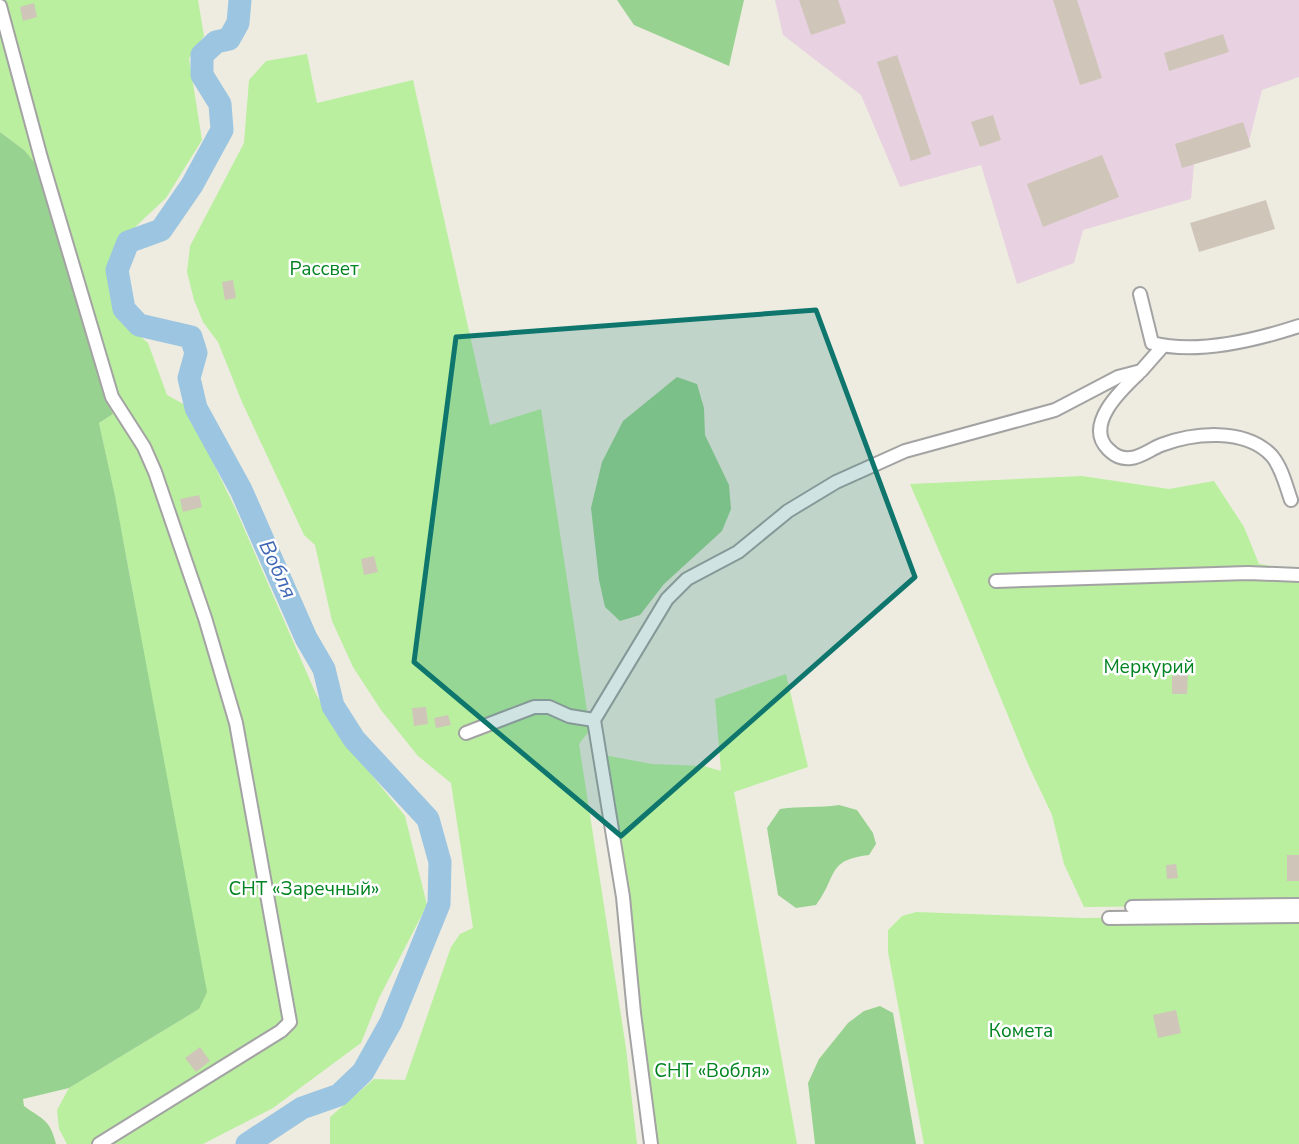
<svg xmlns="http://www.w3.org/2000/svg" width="1299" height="1144" font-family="'Nunito Sans',sans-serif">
<rect width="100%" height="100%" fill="#eeece0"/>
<polygon fill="#e8d1e0" points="775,0 1299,0 1299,77 1262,90 1247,149 1194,164 1191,199 1083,230 1074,263 1017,284 981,165 900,187 861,95 783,35"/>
<g fill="#b9ef9f">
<path d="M 0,0 L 198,0 L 204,36 L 189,58 L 202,140 L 166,198 L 117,244 L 111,272 L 124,322 L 148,343 L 167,395 L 185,405 L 236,510 L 316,694 L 344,741 L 405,816 L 427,905 L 379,998 L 361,1043 L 273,1108 L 203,1144 L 67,1144 L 59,1129 L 57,1110 L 69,1088 L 199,1009 C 169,813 142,617 99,423 L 113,414 L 104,396 L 24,150 L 0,132 Z"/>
<polygon points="307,54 317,103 413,80 490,425 541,409 590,730 579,744 626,1048 637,1144 330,1144 330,1117 374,1079 405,1080 451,947 460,934 473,928 451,783 418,756 381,710 353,667 332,621 315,545 304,535 242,402 218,342 203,322 194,300 187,272 190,246 244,143 249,80 266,61"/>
<polygon points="1082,476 1169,489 1214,481 1244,527 1259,564 1299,570 1299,905 1084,907 1064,864 1052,815 1027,762 963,606 910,484"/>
<polygon points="786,674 808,767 734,792 797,1144 651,1144 599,754 652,764 704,766 721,771 715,699"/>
<polygon points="916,912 1082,918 1299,916 1299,1144 924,1144 888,952 888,930 902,916"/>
</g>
<g fill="#98d290">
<polygon points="617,0 744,0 729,66 634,25"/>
<path d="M 0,132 L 24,150 L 38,167 L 104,396 L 113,414 L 99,423 L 115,496 L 207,992 L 199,1009 L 69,1088 L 23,1099 L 24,1106 C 43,1120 50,1119 56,1144 L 0,1144 Z"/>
<polygon points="677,377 697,384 704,408 705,435 729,485 731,509 722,531 664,584 640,615 620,621 605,607 599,580 591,508 602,462 623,421"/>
<path d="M 839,805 L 857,810 L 873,833 L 876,844 L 869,855 C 826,860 838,876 816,905 L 796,908 L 778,895 L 767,828 L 780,809 C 800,806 819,808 839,805 Z"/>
<polygon points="880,1006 893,1013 916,1144 815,1144 808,1083 819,1059 848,1023 864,1011"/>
</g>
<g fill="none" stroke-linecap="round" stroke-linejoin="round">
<polyline stroke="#9bc5e1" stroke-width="23" points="240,0 238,23 229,39 216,42 202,55 202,75 220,104 222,130 192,185 161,230 128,242 117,270 124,309 139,325 191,337 196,353 189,378 196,408 241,490 306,638 324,669 333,706 354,739 428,819 440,862 439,904 391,1022 363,1072 339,1095 302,1108 247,1144"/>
</g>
<g fill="#cfc6b9">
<polygon points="799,0 838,0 846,23 811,35"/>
<polygon points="1053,0 1077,0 1102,78 1080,85"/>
<polygon points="34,3 37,17 23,21 20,7"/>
<polygon points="1223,34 1229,52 1169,71 1164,53"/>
<polygon points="897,55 931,154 911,161 877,62"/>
<polygon points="993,115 1001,140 980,147 971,122"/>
<polygon points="1243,122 1251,147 1182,168 1175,144"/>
<polygon points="1102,155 1119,197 1043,227 1027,184"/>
<polygon points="1266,200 1275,229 1199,252 1190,223"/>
<polygon points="233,280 236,298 225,300 222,282"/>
<polygon points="199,495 202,507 183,512 180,499"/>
<polygon points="374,556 378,572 364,575 361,559"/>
<polygon points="1172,672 1188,673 1187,694 1172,694"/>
<polygon points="426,707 428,724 414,726 412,708"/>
<polygon points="448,715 451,725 436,728 434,718"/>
<rect x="1287" y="855" width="12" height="26"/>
<polygon points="1176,864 1178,878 1167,879 1166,865"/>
<polygon points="1176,1010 1181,1033 1158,1038 1153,1015"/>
<polygon points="200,1047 210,1061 196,1072 185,1058"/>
</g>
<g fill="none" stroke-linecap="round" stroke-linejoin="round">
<g stroke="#a3a3a3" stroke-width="16">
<g id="street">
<polyline points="0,6 41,158 112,397 144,447 155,472 205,618 236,723 290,1022 281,1031 99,1144"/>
<path d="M 1140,294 L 1152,343 C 1197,355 1256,340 1299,326"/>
<path d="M 1138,374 C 1121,390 1084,425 1108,449 C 1115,456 1121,459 1131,458 C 1141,457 1151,449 1161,445 C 1193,433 1245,427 1272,456 C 1282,468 1286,486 1291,500"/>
<polyline points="996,581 1248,573 1299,575"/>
<polyline points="466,733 534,707 549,707 569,716 594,720"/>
<polyline points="1132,907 1299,905"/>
<polyline points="1109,918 1299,916"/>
<polyline points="651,1144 634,1013 623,897 594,720 667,599 687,579 738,552 788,511 836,482 905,451 1055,410 1118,377 1141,371 1163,346"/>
</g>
</g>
<use href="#street" stroke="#fff" stroke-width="12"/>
</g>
<path fill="#0f766e" fill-opacity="0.2" stroke="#0f766e" stroke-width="5" stroke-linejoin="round" d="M 816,310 L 915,577 L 621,836 L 414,662 L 456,337 Z"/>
<g text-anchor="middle" stroke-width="5" stroke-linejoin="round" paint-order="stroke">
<g font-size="19" fill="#008321" stroke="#fff">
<text x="324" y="275">Рассвет</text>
<text x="1149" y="673">Меркурий</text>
<text x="304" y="895">СНТ «Заречный»</text>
<text x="1021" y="1037">Комета</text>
<text x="712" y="1077">СНТ «Вобля»</text>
</g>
<g font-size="21" font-style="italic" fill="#3f66b4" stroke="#fff">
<text transform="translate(278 569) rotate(65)" y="7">Вобля</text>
</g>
</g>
</svg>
